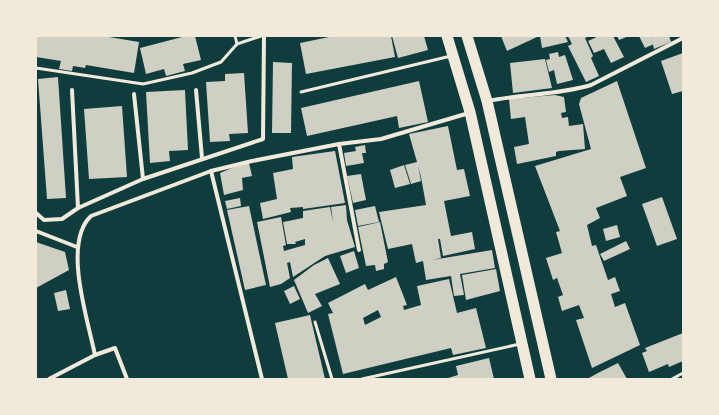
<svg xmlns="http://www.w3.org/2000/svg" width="719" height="415" font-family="'Space Grotesk',sans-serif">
<rect width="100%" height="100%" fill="#0f3d3e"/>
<g fill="#cfcfc3" fill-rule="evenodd">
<polygon points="36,36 103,36 139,42 134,73 86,65 85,68 73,66 72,71 59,69 61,61 36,57"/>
<polygon points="186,36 195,36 201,60 183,64 185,71 166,76 164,69 146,74 140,48"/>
<polygon points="334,36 391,36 395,57 306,74 300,43"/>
<polygon points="392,36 424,36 428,50 398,58"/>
<polygon points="501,36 536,36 537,37 507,51"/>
<polygon points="540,36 565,36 568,42 542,48"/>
<polygon points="568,36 589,36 585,38 593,56 591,58 599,76 586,82 568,46 572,44"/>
<polygon points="599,36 613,36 624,57 611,63 604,49 594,53 588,41"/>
<polygon points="617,36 629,36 619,40"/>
<polygon points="639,36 651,36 654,44 645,48"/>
<polygon points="651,36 669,36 671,42 654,49"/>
<polygon points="558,52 559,57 565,55 573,80 557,84 554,70 549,72 546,60 550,59 549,54"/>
<polygon points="683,53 683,91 672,94 661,61"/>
<polygon points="545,59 552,88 513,93 510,63"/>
<polygon points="273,62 292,63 291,133 272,133"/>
<polygon points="244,73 248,133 229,134 230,141 210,142 206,82 225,81 225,74"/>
<polygon points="58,77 66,198 47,199 38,79"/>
<polygon points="419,81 428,122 399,128 397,116 307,136 301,108"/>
<polygon points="617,81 646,168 620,177 627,196 596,208 600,218 587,225 592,246 596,245 608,280 615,277 620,291 611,294 615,307 625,303 640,345 592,368 576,320 584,318 579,305 562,311 558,297 563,295 557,278 553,280 546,258 562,253 556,232 560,231 535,166 591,149 579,104 581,98"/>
<polygon points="185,90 188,150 169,151 170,161 150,163 146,92"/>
<polygon points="555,95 564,97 566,112 561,113 562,118 568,117 569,126 583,124 585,149 559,151 556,152 556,156 517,164 514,147 529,144 525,117 511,119 509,99"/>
<polygon points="122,106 127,177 89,179 84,109"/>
<polygon points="448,126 457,170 464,169 470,196 444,201 451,236 472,232 475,249 443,256 440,239 438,239 441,258 432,260 492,250 495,268 460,274 464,295 454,296 451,276 426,280 423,261 416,263 412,244 388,249 379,212 426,205 421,177 418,165 421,181 411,184 405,165 417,162 409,134"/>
<polygon points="365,145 366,153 362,153 364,163 346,166 344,153 356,151 355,147"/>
<polygon points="335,151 345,203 303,209 303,207 290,208 291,212 263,219 260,203 277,199 273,173 293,169 292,157"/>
<polygon points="249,163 252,176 242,178 243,190 224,195 220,173 239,165"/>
<polygon points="404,165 410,184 395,188 390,170"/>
<polygon points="361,174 366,200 353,203 347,176"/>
<polygon points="662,197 677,239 657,246 642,204"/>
<polygon points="240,198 241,206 227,209 225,201"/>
<polygon points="346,205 347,220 355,247 325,256 293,277 290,262 287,263 290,278 281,284 270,287 257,222 281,217 286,245 283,246 284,251 305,245 305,239 295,242 296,244 287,244 283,222 303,218 303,211 330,207 333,222 331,207"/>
<polygon points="249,206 266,285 245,290 227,210"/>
<polygon points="375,206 379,222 358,226 355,210"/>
<polygon points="380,222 388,262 384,264 384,269 376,271 375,265 366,266 358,227"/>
<polygon points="617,225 620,237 606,241 603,229"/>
<polygon points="626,241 630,249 604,261 600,254"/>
<polygon points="36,242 65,252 69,270 36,288"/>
<polygon points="354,251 359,268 346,273 340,256"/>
<polygon points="328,258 340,284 315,294 322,306 308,313 294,280 314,265"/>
<polygon points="496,269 500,291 466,300 462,275"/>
<path d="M 396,277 L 407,305 L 403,306 L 404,310 L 421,305 L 417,286 L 449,279 L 457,313 L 476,308 L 486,348 L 453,355 L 451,348 L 343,374 L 328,314 L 333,313 L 328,303 L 365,284 L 368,290 ZM 378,310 L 381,317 L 365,325 L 363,318 Z"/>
<polygon points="294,286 300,299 290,304 284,291"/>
<polygon points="66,290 70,309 58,311 54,293"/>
<polygon points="310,315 325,379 288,379 275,323"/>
<polygon points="683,333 683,361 669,367 668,364 649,372 642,353 647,351 645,348"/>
<polygon points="489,358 494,379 445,379 458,375 456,366"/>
<polygon points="618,363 627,379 587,379 598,373"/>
</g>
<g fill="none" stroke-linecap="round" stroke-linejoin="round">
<g stroke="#f1e9da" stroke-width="3">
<polyline points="235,36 237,44"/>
<polyline points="36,68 143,84 192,73 221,62 237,44 261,36"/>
<polyline points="301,92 451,56"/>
<polyline points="315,322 332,379"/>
<polyline points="362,379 520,344"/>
<polyline points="672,379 683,373"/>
</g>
<g stroke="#f1e9da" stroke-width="4">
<polyline points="72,90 78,208"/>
<polyline points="196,90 202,158"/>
<polyline points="134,94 143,179"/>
<path d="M 488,101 C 522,94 558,95 591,85 L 683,38"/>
<polyline points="339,144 359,250"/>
<polyline points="211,171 262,379"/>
<polyline points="36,213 44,220 62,219 78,208 143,179 263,139 264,36"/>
<polyline points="36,231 77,247"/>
<path d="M 95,355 C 88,320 62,243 91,216 L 211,171 L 252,161 L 339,144 L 381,139 L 469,113"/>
<polyline points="49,379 95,355 115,348 127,379"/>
</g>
<g stroke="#f1e9da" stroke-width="11">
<polyline points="447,36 470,112 530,379"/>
<polyline points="467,36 487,101 551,379"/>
</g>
</g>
<rect width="719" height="415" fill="none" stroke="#f1e9da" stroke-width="74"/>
</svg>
